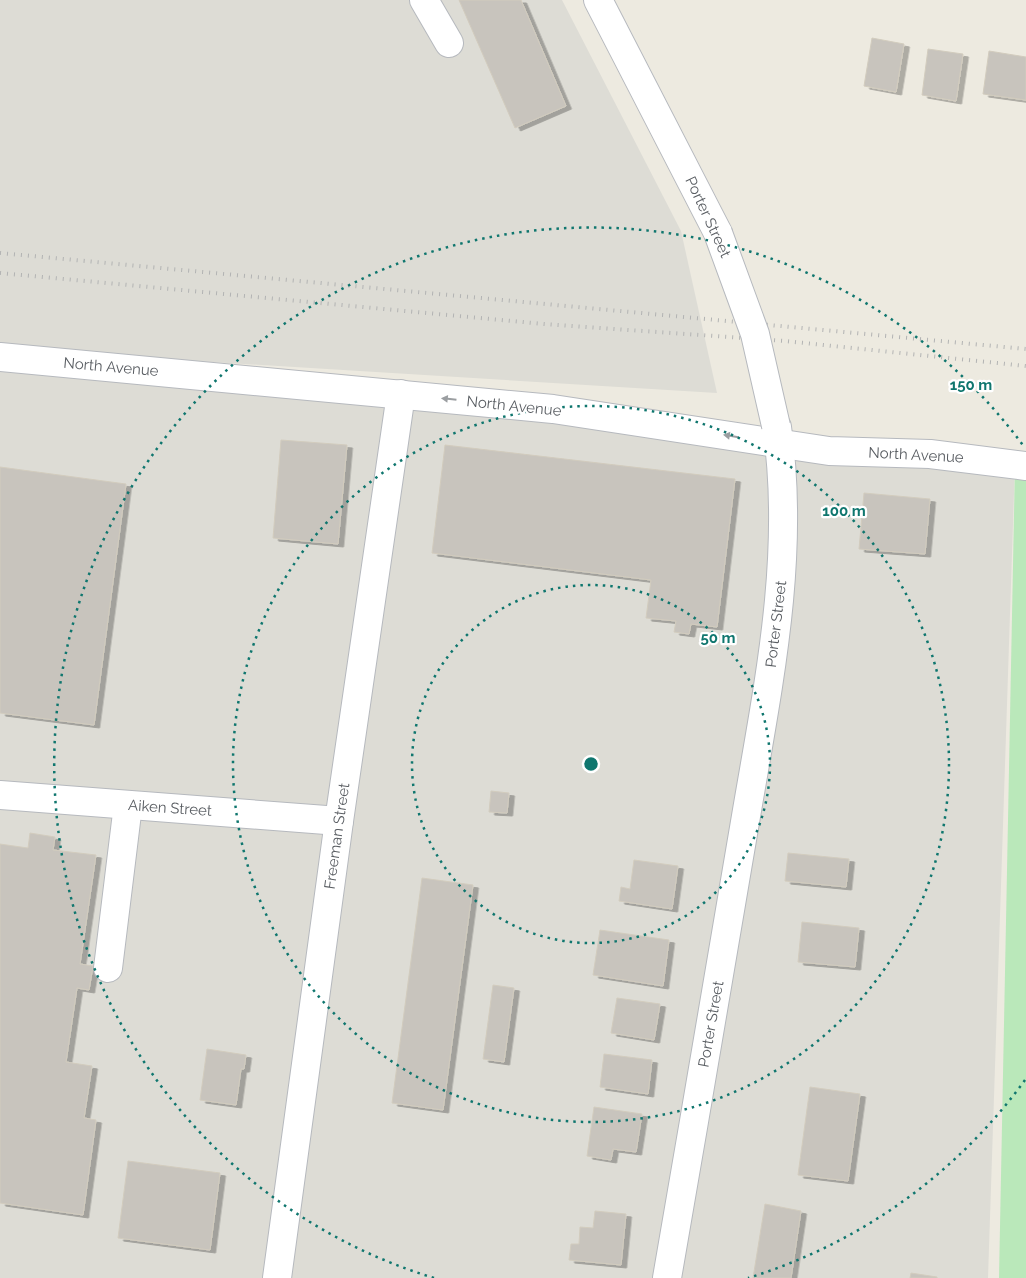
<svg xmlns="http://www.w3.org/2000/svg" width="1026" height="1278" font-family="Raleway,sans-serif">
<defs>
<filter id="shadow"><feDropShadow dx="5.5" dy="3" stdDeviation="0" flood-color="#0004"/></filter>
</defs>
<rect width="100%" height="100%" fill="#edeae0"/>
<g fill="#dddcd5">
<polygon points="0,0 562,0 681,231 717,393 0,349"/>
<polygon points="0,357 1015,463 988,1278 0,1278"/>
</g>
<polygon fill="#bae8ba" points="1015,463 1026,463 1026,1278 999,1278"/>
<g fill="#c8c4bd" stroke="#d2ccbe" filter="url(#shadow)">
<polygon points="459,0 521,0 566,106 515,128"/>
<polygon points="872,38 904,44 896,92 864,86"/>
<polygon points="928,49 963,54 956,101 922,95"/>
<polygon points="989,51 1026,57 1026,100 983,94"/>
<polygon points="281,440 347,445 338,544 273,538"/>
<polygon points="445,445 735,479 717,627 691,624 689,634 674,632 676,621 646,618 651,580 432,553"/>
<polygon points="0,467 126,484 94,725 0,713"/>
<polygon points="864,493 930,499 925,554 859,549"/>
<polygon points="491,791 509,793 507,813 489,812"/>
<polygon points="30,833 55,837 53,850 96,855 80,964 93,966 89,990 77,988 66,1062 92,1066 84,1118 96,1120 83,1215 0,1203 0,844 28,848"/>
<polygon points="788,853 849,859 846,887 785,881"/>
<polygon points="634,860 678,866 672,909 619,901 621,887 630,889"/>
<polygon points="422,878 473,885 443,1110 392,1103"/>
<polygon points="802,922 859,928 855,967 798,962"/>
<polygon points="600,930 669,940 663,986 593,975"/>
<polygon points="493,985 514,988 504,1062 483,1059"/>
<polygon points="617,998 660,1004 654,1040 611,1033"/>
<polygon points="207,1049 246,1055 244,1069 241,1069 236,1105 200,1100"/>
<polygon points="604,1054 652,1060 648,1094 600,1087"/>
<polygon points="810,1087 860,1094 848,1181 798,1175"/>
<polygon points="594,1107 642,1114 636,1152 613,1149 611,1160 587,1156"/>
<polygon points="128,1161 220,1173 210,1250 118,1238"/>
<polygon points="765,1204 801,1211 791,1278 753,1278"/>
<polygon points="595,1211 626,1214 621,1265 569,1260 571,1244 579,1244 580,1227 593,1228"/>
<polygon points="911,1273 937,1277 937,1278 910,1278"/>
</g>
<g fill="none" stroke-linecap="round" stroke-linejoin="round">
<g stroke="#b6b9be" stroke-width="30">
<g id="minor">
<polyline points="424,0 449,43"/>
<polyline points="598,0 718,233"/>
<polyline points="0,357 553,409 829,451 930,454 1026,466"/>
<polyline points="0,795 339,821"/>
<polyline points="108,968 128,805"/>
<polyline points="277,1278 339,821 401,394"/>
<path d="M 667,1278 C 693,1126 720,974 745,822 C 767,691 796,560 777,427"/>
</g>
</g>
<use href="#minor" stroke="#fff" stroke-width="28"/>
<g stroke="#b2b3b3" stroke-width="4" stroke-dasharray="1 6" stroke-linecap="butt">
<polyline points="0,253 1026,349"/>
<polyline points="0,273 544,324 785,341 1026,366"/>
</g>
<g stroke="#b6b9be" stroke-width="30" stroke-linecap="butt">
<polyline id="minor-bridge" points="718,233 755,334 776,426"/>
</g>
<use href="#minor-bridge" stroke="#fff" stroke-width="28"/>
</g>
<defs><path id="oneway-solid" d="M-6-.8H1V-3.2L6.5 0L1 3.2V.8H-6Z" transform="scale(1.25)"/></defs>
<g fill="#9b9ea1">
<use href="#oneway-solid" transform="translate(449 399) rotate(-174)"/>
<use href="#oneway-solid" transform="translate(731 436) rotate(-171)"/>
</g>
<g fill="none" stroke="#0f766e" stroke-width="2.5" stroke-dasharray="2.5 5">
<circle cx="591" cy="764" r="179"/>
<circle cx="591" cy="764" r="358"/>
<path d="M1025 1080A537 537 0 0 1 748 1278M434 1278A537 537 0 1 1 1025 448"/>
</g>
<g text-anchor="middle" stroke-width="4.5" stroke-linejoin="round" paint-order="stroke">
<g font-size="15" fill="#595d62" stroke="#fff">
<text transform="translate(708 217) rotate(65)" y="5">Porter Street</text>
<text transform="translate(111 367) rotate(5)" y="5">North Avenue</text>
<text transform="translate(514 406) rotate(6)" y="5">North Avenue</text>
<text transform="translate(916 455) rotate(3)" y="5">North Avenue</text>
<text transform="translate(776 624) rotate(-83)" y="5">Porter Street</text>
<text transform="translate(170 808) rotate(4)" y="5">Aiken Street</text>
<text transform="translate(337 836) rotate(-82)" y="5">Freeman Street</text>
<text transform="translate(711 1024) rotate(-80)" y="5">Porter Street</text>
</g>
</g>
<circle cx="591" cy="764" r="8" fill="#0f766e" stroke="#fff" stroke-width="2.5"/>
<g font-size="15" text-anchor="middle" font-weight="bold" fill="#0f766e" stroke="#fff" stroke-width="4.5" stroke-linejoin="round" paint-order="stroke">
<text x="971" y="390">150 m</text>
<text x="844" y="516">100 m</text>
<text x="718" y="643">50 m</text>
</g>
</svg>
